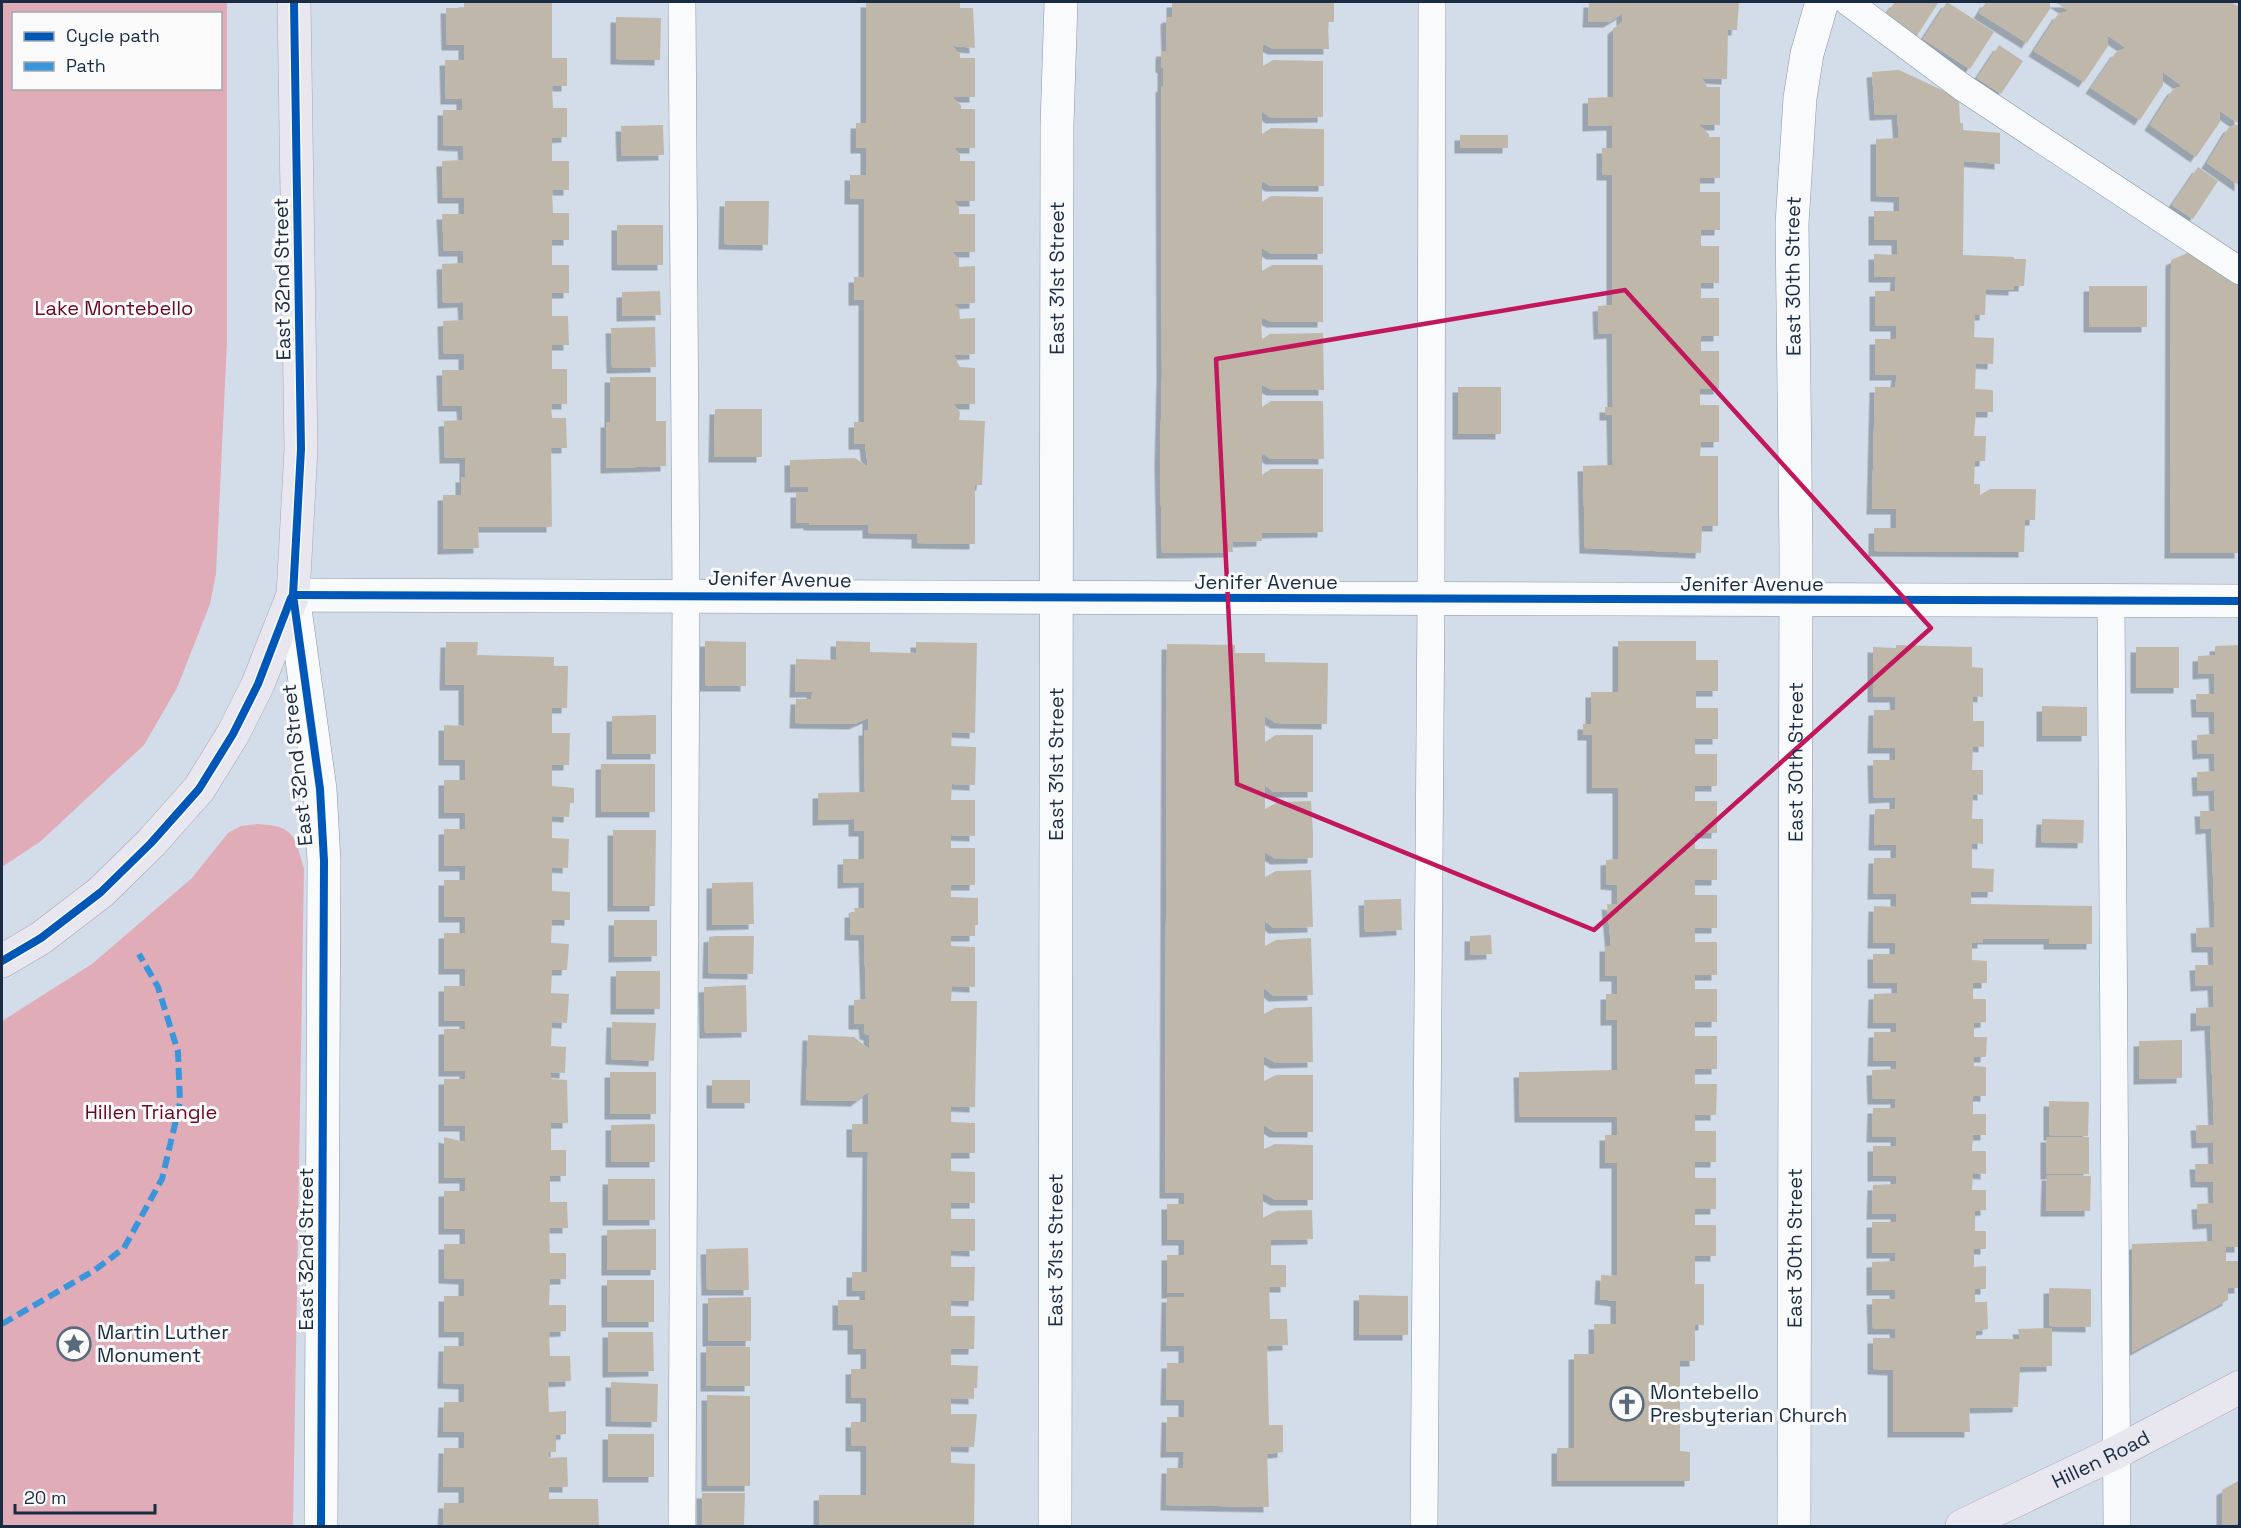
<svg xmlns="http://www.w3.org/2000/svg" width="2241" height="1528" font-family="'Space Grotesk',sans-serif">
<defs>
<filter id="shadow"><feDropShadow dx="-5.5" dy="5.5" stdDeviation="0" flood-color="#0004"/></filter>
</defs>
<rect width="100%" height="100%" fill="#d2dde9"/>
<g fill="#e0acb8" fill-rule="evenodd">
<path d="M 2,2 L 227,2 L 227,341 L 216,574 L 210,604 L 177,688 L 144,745 L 41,841 L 2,867 ZM 14,14 L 220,14 L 220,88 L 14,88 Z"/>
<path d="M 257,824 C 295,826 294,835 304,869 L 293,1526 L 2,1526 L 2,1021 L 92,964 L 192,878 L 228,833 L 241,826 Z"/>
</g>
<g fill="#bfb8aa" filter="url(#shadow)">
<polygon points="464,2 552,2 552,58 567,58 567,86 552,86 553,108 567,108 567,137 552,138 552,161 569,161 569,190 552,190 553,213 569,213 569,240 552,240 552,265 569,265 569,293 552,293 552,316 568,316 569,345 552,345 552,369 567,369 567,404 551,404 552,418 566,418 567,448 551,448 552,527 478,527 479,548 443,549 443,495 461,495 461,477 465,477 465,458 445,458 444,421 463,420 462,406 443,406 442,370 464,370 464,354 444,354 443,321 464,320 463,302 443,303 442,264 463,263 463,251 444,251 442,214 464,214 464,198 443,198 442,161 464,160 463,146 443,145 443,110 462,110 462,99 446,99 445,60 464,60 464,45 447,45 446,8 464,8"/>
<polygon points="866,2 960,2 960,8 973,8 975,48 954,46 954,48 960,54 960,58 975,58 975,97 954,97 954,99 961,105 961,109 975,109 975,148 954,148 960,155 960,161 975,161 975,201 954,201 959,208 959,214 975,214 975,252 952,252 959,259 959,267 975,266 975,303 954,304 959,309 960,319 975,318 975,354 954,355 960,367 975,368 975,404 953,404 960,412 959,420 985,421 982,485 975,485 975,544 917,543 917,534 868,533 868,525 809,525 809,523 796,523 796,492 808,492 808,487 790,487 790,460 855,458 868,467 865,444 854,444 854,422 864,422 864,300 854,300 854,277 864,277 864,199 850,199 850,175 866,175 866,148 856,148 856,123 866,123"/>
<polygon points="1172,2 1334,2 1334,22 1328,22 1329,49 1273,49 1263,44 1263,66 1273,60 1323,61 1323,117 1271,118 1262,111 1262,134 1271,128 1324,129 1324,186 1271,186 1262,181 1262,202 1271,196 1323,197 1323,254 1272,254 1262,248 1262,271 1272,265 1323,265 1323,322 1272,322 1261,317 1262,339 1270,334 1323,333 1324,390 1272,390 1262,385 1262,407 1271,401 1323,401 1324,459 1271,459 1262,453 1262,475 1271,469 1323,469 1323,532 1262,533 1262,541 1232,542 1233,552 1162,553 1160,462 1162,375 1161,87 1163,86 1163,68 1161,67 1161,54 1162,51 1167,51 1166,19 1169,17 1172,17"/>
<polygon points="1589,2 1739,2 1737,30 1728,30 1727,79 1702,78 1707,87 1720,87 1720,125 1699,125 1709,134 1709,137 1720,137 1720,178 1700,178 1700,192 1720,192 1720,230 1701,230 1701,246 1719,246 1719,283 1701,283 1701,298 1719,298 1719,336 1701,336 1701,351 1719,351 1719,389 1700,389 1700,405 1719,405 1719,442 1701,442 1700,456 1718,456 1718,526 1702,526 1701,553 1585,548 1583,466 1613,465 1612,415 1605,415 1605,407 1613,407 1612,333 1599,334 1598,306 1612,305 1612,175 1602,175 1602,148 1612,148 1612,125 1588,126 1588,98 1613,97 1613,29 1622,22 1622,14 1609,22 1588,22"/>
<polygon points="1895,2 1939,2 1914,40 1882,20"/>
<polygon points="1947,2 1994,32 1970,69 1923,39"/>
<polygon points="1986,2 2050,2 2050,9 2027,43 1979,13"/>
<polygon points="2055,2 2230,2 2240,7 2240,186 2207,163 2229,127 2239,124 2229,117 2220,111 2220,122 2196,157 2150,125 2173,89 2182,86 2163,72 2163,85 2140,120 2091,88 2116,52 2126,48 2107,35 2108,46 2084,82 2034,51 2058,14 2069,11"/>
<polygon points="616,17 661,18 660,60 616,59"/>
<polygon points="1999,45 2023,61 2001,94 1977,78"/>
<polygon points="1897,69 1959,98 1960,123 1963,123 1963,130 2000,133 2000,164 1964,161 1963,255 2014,257 2014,259 2026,259 2024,286 2014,286 2014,290 1986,289 1985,315 1975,315 1974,337 1994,338 1993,364 1976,363 1975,389 1993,390 1993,412 1976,412 1974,436 1986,436 1985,461 1975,461 1974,484 1980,484 1980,495 1990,489 2036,489 2035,520 2025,520 2024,552 1874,551 1874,528 1896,528 1896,509 1872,509 1875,387 1895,387 1897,375 1875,375 1875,339 1896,339 1896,326 1875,326 1875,291 1895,291 1896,277 1874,277 1874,254 1897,255 1897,240 1874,240 1874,211 1899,211 1899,197 1876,196 1876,139 1899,138 1897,114 1875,115 1872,72 1898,70"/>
<polygon points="663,125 664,155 622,156 621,126"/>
<rect x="1460" y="135" width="48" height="13"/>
<polygon points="2198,167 2218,181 2193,219 2172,205"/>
<polygon points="725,201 769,201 768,245 724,244"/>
<rect x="617" y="225" width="46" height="40"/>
<polygon points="2192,251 2240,284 2240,553 2170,553 2171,260"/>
<rect x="2089" y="286" width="58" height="41"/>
<polygon points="660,291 661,315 622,316 622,292"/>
<polygon points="655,327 656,367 612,368 611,328"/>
<polygon points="610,377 656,377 656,421 666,421 666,466 606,468 606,422 610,422"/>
<rect x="1458" y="387" width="43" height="47"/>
<polygon points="715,409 762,409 762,457 714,457"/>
<polygon points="705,641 746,642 746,686 705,686"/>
<polygon points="836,641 870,642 870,652 916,653 916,642 977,643 975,733 952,732 951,746 976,747 975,785 952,784 951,800 975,800 975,836 951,835 951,848 975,848 975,885 951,885 951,897 978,898 978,925 975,925 975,936 951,936 951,946 975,947 975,987 952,986 951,1001 977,1001 975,1107 951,1106 951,1122 975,1123 975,1153 951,1153 951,1171 975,1172 975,1203 951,1203 951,1219 975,1219 975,1251 951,1250 951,1267 975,1267 974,1301 951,1300 951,1316 975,1316 974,1349 951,1349 951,1365 978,1366 977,1388 974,1388 974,1399 951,1398 951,1414 977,1414 974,1447 951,1446 951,1463 975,1464 974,1526 819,1526 819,1495 866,1495 866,1446 851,1446 851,1422 866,1422 866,1398 851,1398 851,1369 866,1369 866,1349 853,1349 853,1325 838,1325 838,1300 865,1300 865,1291 852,1291 852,1272 867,1272 868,1152 852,1152 852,1124 868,1124 868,1092 856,1101 806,1100 808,1035 854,1037 869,1049 869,1035 865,1034 864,1024 854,1024 854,1000 866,999 864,935 850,935 850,912 855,912 854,908 864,908 864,882 843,883 843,859 864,859 864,831 854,831 854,819 818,820 818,793 865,792 864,730 868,730 868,718 854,724 795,723 796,699 811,699 812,695 812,692 795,692 796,659 836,660"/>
<polygon points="1618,641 1696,641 1696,660 1718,660 1718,691 1696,691 1696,708 1718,708 1718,739 1695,739 1695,754 1717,754 1717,786 1695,786 1695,801 1717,801 1717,833 1695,833 1695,849 1717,849 1717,880 1695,880 1695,895 1717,895 1717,928 1695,928 1695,942 1717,942 1717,975 1695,975 1695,989 1717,989 1717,1022 1695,1022 1695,1036 1717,1036 1717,1069 1695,1069 1695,1084 1717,1084 1716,1115 1695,1115 1695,1131 1716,1131 1716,1162 1695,1162 1695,1178 1716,1178 1716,1209 1695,1209 1695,1225 1716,1225 1716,1256 1695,1256 1695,1284 1704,1284 1704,1325 1695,1325 1695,1361 1680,1361 1680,1451 1690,1452 1690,1481 1557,1481 1557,1448 1574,1448 1574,1354 1594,1354 1594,1324 1616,1324 1616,1301 1600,1299 1601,1275 1617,1276 1617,1163 1605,1163 1605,1135 1617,1135 1617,1117 1520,1117 1519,1072 1617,1070 1617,1020 1606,1020 1606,994 1617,994 1617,976 1605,976 1605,946 1611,946 1607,904 1617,905 1617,885 1606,884 1606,860 1618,859 1618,788 1592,788 1592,735 1583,735 1583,724 1591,724 1591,692 1618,692"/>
<polygon points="446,642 478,642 477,655 554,657 554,666 568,666 567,708 552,708 552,733 570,733 569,765 552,765 552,786 574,788 574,803 570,803 569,817 552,816 552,838 569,839 568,868 552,867 552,891 570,892 570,920 552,920 551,943 569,944 567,970 552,970 551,993 569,994 567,1023 552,1022 551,1046 566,1047 565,1073 551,1072 551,1079 567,1080 568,1123 551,1123 551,1150 566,1150 566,1176 550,1176 550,1202 567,1202 568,1228 549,1228 550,1253 566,1253 566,1279 550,1279 549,1305 566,1305 566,1331 549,1332 550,1356 570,1356 571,1381 548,1382 549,1412 566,1411 566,1434 556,1435 556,1452 549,1452 549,1458 567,1457 568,1487 549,1487 549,1499 598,1499 599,1526 443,1526 444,1503 464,1503 464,1487 443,1487 444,1448 464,1448 464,1432 443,1432 444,1402 464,1402 464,1384 443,1383 444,1346 464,1346 464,1332 444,1332 444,1296 464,1296 464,1279 444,1278 444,1244 465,1244 465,1229 444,1229 444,1191 465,1191 465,1178 444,1178 444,1137 465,1142 465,1126 444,1126 444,1079 465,1079 465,1071 444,1071 444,1029 465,1029 465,1021 444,1021 444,986 465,986 465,969 444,969 444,933 465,933 465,917 444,917 444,880 465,880 465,866 444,866 444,829 465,829 465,813 444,813 444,780 465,780 465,760 444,760 444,725 464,726 464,685 445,685"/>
<polygon points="1167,644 1235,645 1235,653 1265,653 1265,662 1328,663 1327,724 1276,723 1265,716 1265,742 1276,735 1313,735 1313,792 1274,792 1265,785 1265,809 1278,802 1311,801 1313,832 1313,858 1276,859 1265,852 1265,877 1276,871 1311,870 1313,927 1274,928 1265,921 1265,946 1276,940 1311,938 1313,995 1274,996 1264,988 1264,1014 1275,1008 1312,1007 1313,1062 1276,1063 1264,1056 1264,1081 1276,1075 1313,1075 1313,1132 1275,1132 1264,1125 1264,1149 1275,1144 1313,1145 1313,1200 1276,1200 1263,1193 1263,1218 1276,1211 1312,1210 1313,1239 1271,1240 1271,1265 1286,1265 1286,1287 1269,1287 1270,1319 1287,1319 1288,1345 1267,1346 1269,1425 1283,1425 1283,1452 1267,1454 1269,1507 1166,1505 1167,1468 1183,1468 1184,1452 1166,1452 1167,1417 1184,1417 1184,1400 1166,1400 1167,1363 1184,1363 1184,1346 1166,1346 1167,1297 1184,1297 1184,1293 1167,1293 1167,1255 1184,1255 1184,1240 1167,1240 1167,1204 1184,1204 1184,1193 1165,1193"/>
<polygon points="1896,645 1972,647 1972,667 1983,668 1983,697 1973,696 1973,721 1984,721 1984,747 1973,746 1972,770 1983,770 1983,795 1973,794 1972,819 1983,819 1983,844 1972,843 1972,868 1994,869 1993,892 1971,892 1971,904 2092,906 2092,944 2049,944 2049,939 1983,939 1983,943 1972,943 1972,960 1987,961 1987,983 1973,983 1973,999 1986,999 1986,1022 1974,1023 1974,1037 1987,1037 1986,1057 1974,1057 1974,1066 1986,1067 1986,1096 1973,1096 1973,1114 1986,1114 1986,1135 1973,1135 1972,1151 1986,1151 1986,1174 1973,1173 1972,1190 1986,1190 1986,1210 1975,1211 1975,1231 1986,1231 1986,1249 1974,1249 1974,1267 1986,1266 1986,1289 1975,1289 1975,1302 1987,1302 1988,1329 1976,1331 1976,1339 2020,1339 2018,1329 2052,1328 2052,1366 2020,1367 2018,1407 1969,1408 1970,1432 1893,1432 1893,1370 1873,1369 1873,1338 1896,1338 1895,1329 1873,1329 1872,1299 1895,1299 1895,1290 1872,1290 1872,1262 1895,1261 1895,1253 1872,1253 1872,1222 1896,1222 1896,1214 1872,1214 1873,1185 1896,1184 1896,1176 1873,1176 1873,1146 1896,1146 1896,1137 1872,1137 1873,1108 1895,1108 1896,1099 1873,1099 1872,1070 1896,1069 1896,1061 1873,1061 1874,1032 1896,1032 1896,1023 1873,1023 1874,994 1897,993 1897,983 1873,983 1873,954 1895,954 1895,943 1873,943 1874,906 1896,907 1896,894 1873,894 1874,858 1896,858 1896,845 1874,845 1875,809 1895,809 1895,797 1874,798 1873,760 1895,760 1895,748 1873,748 1874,710 1896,710 1895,697 1873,697 1873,647 1896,648"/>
<polygon points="2240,645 2240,1247 2226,1247 2226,1261 2240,1261 2240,1288 2228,1288 2228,1300 2132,1352 2132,1244 2213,1241 2212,1223 2198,1224 2197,1204 2214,1203 2213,1182 2196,1182 2195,1164 2214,1164 2213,1142 2197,1143 2196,1125 2214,1125 2210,1025 2196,1026 2196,1008 2214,1007 2213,985 2196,986 2195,965 2214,965 2213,947 2197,947 2196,928 2215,927 2211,828 2201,829 2200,811 2215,811 2214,790 2198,791 2197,772 2215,771 2214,753 2198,754 2197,735 2215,734 2214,712 2197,712 2196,694 2215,694 2214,673 2198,674 2198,656 2215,655 2215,646"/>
<rect x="2136" y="647" width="43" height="41"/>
<polygon points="2042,706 2087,707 2087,736 2042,736"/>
<polygon points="656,715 656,754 612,754 612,716"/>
<rect x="601" y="764" width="54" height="48"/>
<polygon points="2042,819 2084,820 2083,843 2041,842"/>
<polygon points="613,830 656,830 655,906 613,906"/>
<polygon points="753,882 754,924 712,925 712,883"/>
<polygon points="1401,899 1402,930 1365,932 1364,900"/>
<polygon points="614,920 657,920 657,956 614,957"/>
<polygon points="1491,935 1492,954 1470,955 1470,936"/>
<polygon points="715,936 754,936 753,974 708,973 709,937"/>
<rect x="616" y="971" width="44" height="38"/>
<polygon points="746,985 747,1032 705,1033 704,987"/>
<polygon points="612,1022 656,1023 654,1061 611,1059"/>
<polygon points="2182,1040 2182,1078 2139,1079 2139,1041"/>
<rect x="610" y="1072" width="46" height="42"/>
<rect x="712" y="1080" width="38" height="23"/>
<polygon points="2049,1101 2089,1102 2088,1136 2049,1135"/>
<polygon points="655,1124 655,1162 611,1162 611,1125"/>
<rect x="2046" y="1137" width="43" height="37"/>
<polygon points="2047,1175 2091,1176 2090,1211 2046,1211"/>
<rect x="608" y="1179" width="47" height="41"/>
<polygon points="656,1229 656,1270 607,1270 607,1230"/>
<polygon points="748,1248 749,1290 707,1290 706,1249"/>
<rect x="607" y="1280" width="47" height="42"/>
<polygon points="2049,1288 2091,1289 2091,1327 2049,1326"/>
<polygon points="1359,1295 1408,1296 1408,1335 1359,1335"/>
<polygon points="751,1297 751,1341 708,1341 708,1298"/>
<polygon points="608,1332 653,1332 654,1371 608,1372"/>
<rect x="706" y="1347" width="44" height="39"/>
<polygon points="611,1382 658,1384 657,1422 611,1421"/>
<polygon points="707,1395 750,1396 750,1486 707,1486"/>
<rect x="608" y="1434" width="46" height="43"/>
<polygon points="2240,1480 2240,1526 2222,1526 2222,1490"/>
<polygon points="702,1493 745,1493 744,1526 702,1526"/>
</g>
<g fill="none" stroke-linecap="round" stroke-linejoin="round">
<g stroke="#8997a6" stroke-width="28">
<g id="lane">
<polyline points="682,2 686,595 682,1526"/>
<polyline points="1848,2 1962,87 2240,271"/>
<polyline points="2111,601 2117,1526"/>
<polyline points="1424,1526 1431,599 1432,2"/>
</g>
</g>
<g stroke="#8997a6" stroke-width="34">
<g id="street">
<polyline points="321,1526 324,861 320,789 293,595 2240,601"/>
<path id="s1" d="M 1055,1526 L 1057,125 L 1061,2"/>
<path id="s2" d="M 1794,1526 L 1796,553 L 1792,224 L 1800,98 L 1807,54 L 1822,2"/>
</g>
</g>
<g stroke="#a7a5b8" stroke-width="34">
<g id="primary">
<polyline points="2,961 41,938 101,892 151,843 199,789 233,734 258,684 293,595 301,449 294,2"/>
<path id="s3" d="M 1962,1526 L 2117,1452 L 2240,1387"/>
</g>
</g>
<use href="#lane" stroke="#f8fafc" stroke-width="27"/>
<use href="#street" stroke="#f8fafc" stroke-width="33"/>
<use href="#primary" stroke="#e8e6ee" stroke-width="33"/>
<polyline stroke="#3996da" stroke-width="6" stroke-dasharray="12 6" stroke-linecap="butt" points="2,1324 95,1270 124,1248 162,1179 180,1103 178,1052 158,987 139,954"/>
<g stroke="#fafafa" stroke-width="11">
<g id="cycleway">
<polyline points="294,2 301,449 293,595 320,789 324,861 321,1526"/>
<polyline points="293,595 2240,601"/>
<polyline points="2,961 41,938 101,892 151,843 199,789 233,734 258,684 291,598"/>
</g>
</g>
<use href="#cycleway" stroke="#0057b8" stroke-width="8"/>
</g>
<path fill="none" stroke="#c2185b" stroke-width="4.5" stroke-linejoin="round" d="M 1625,290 L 1931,628 L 1594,930 L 1237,784 L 1216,359 Z"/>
<defs>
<g id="sight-ring" transform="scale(1.725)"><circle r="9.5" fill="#fafafa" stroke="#5a6a7d" stroke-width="1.5"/><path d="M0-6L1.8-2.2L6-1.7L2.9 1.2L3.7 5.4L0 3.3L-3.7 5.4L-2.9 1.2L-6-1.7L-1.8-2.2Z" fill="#5a6a7d"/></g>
<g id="church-ring" transform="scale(1.725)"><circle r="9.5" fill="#fafafa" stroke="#5a6a7d" stroke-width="1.5"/><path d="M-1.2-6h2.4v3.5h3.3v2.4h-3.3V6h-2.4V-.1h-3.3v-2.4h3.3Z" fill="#5a6a7d"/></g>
</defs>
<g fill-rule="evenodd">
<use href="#sight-ring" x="74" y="1344"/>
<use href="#church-ring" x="1627" y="1404"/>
</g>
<g text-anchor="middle" stroke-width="6" stroke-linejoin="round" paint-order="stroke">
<g font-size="20" fill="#192c43" stroke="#fafafa">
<text dy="7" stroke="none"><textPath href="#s2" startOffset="1250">East 30th Street</textPath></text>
<text dy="7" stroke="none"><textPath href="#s1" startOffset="1248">East 31st Street</textPath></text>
<text transform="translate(282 279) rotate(-91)" y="7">East 32nd Street</text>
<text transform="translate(780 579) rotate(1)" y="7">Jenifer Avenue</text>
<text x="1266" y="589">Jenifer Avenue</text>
<text x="1752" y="591">Jenifer Avenue</text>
<text dy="7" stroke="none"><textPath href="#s2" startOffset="764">East 30th Street</textPath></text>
<text dy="7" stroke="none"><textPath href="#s1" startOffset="762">East 31st Street</textPath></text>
<text transform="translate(297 765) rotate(-96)" y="7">East 32nd Street</text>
<text transform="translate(306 1249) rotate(-90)" y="7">East 32nd Street</text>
<text dy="7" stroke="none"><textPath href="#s2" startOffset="278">East 30th Street</textPath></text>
<text dy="7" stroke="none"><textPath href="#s1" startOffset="276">East 31st Street</textPath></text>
<text dy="7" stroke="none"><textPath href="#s3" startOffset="154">Hillen Road</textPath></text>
</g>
<g font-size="20" fill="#6d0624" stroke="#fafafa">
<text x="114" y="315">Lake Montebello</text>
<text x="151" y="1119">Hillen Triangle</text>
</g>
<g font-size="20" fill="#192c43" stroke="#fafafa" text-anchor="start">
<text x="97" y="1339">Martin Luther<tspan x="97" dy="23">Monument</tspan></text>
<text x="1650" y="1399">Montebello<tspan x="1650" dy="23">Presbyterian Church</tspan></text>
</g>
</g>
<rect width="2241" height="1528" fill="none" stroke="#192c43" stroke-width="6"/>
<rect x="12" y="12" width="210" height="78" fill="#fafafa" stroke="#a0a8b1" stroke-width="1.5"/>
<rect x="24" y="32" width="30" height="9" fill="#0057b8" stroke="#a0a8b1" stroke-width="1.5"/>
<text x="66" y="42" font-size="18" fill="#192c43">Cycle path</text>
<rect x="24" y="62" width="30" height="9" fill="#3996da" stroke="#a0a8b1" stroke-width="1.5"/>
<text x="66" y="72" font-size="18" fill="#192c43">Path</text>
<path d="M15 1504v9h140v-9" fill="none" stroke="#192c43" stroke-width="3"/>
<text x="24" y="1504" font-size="18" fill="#192c43" stroke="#fafafa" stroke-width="4.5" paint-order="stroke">20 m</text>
</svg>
